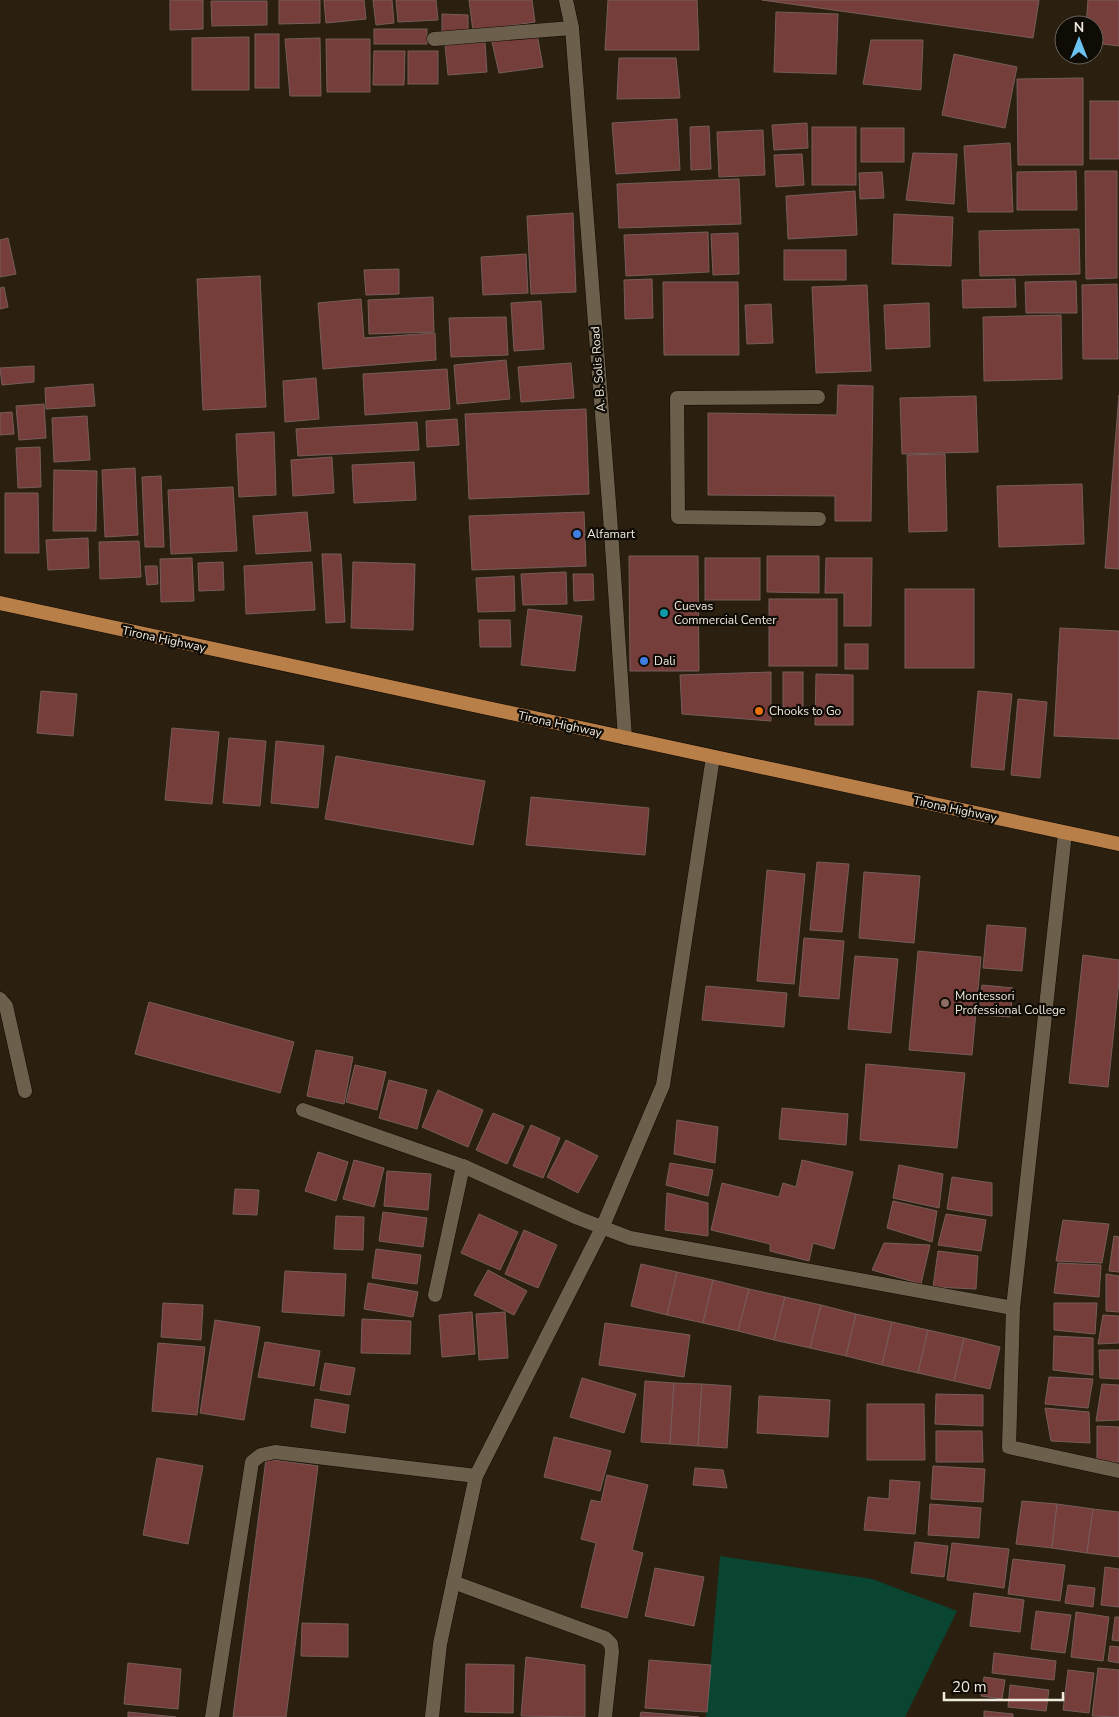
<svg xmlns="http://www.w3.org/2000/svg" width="1119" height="1717" font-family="'Nunito Sans',sans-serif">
<rect width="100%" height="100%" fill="#2b200f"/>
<polygon fill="#094530" points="720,1556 872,1579 957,1611 905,1717 706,1717"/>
<g fill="#763e3a" stroke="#765d5b">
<polygon points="170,0 203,0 203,29 170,30"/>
<polygon points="279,0 320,0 320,23 279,24"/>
<polygon points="324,0 364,0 366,19 326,23"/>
<polygon points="373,0 392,0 394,23 376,25"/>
<polygon points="396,0 436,0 438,20 398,22"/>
<polygon points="469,0 532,0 535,22 473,31"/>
<polygon points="608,0 697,0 699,50 605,50"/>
<polygon points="762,0 1039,0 1033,38"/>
<polygon points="1088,0 1119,0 1119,46 1094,43 1094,25 1086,25"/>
<polygon points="211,1 267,1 267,25 212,26"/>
<polygon points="776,12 838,14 836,74 774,72"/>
<polygon points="442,14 468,15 468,33 442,33"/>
<rect x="374" y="29" width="53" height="15"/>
<rect x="255" y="34" width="24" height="54"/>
<polygon points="537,34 543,67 499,73 492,42"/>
<polygon points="249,37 249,90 192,90 192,38"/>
<polygon points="320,38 321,96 290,96 285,39"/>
<polygon points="326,39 370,39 370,92 327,92"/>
<polygon points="871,40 923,40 921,90 863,84"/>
<polygon points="485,42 487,72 448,75 445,45"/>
<polygon points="374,51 405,51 404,85 373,85"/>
<rect x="408" y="51" width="30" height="33"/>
<polygon points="954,54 1017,67 1005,128 942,115"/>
<polygon points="619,58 676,58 680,98 617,99"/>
<polygon points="1083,78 1083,165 1018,165 1017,79"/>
<rect x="1090" y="101" width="29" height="58"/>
<polygon points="677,119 680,170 616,174 612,123"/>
<polygon points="807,123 808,148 774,150 772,125"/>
<polygon points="709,126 711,169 691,170 690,127"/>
<rect x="812" y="127" width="44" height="58"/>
<rect x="861" y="128" width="43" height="34"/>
<polygon points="763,130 765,175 719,177 717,132"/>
<polygon points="1010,143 1013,212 968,212 964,146"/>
<polygon points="913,153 957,154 954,204 906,200"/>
<polygon points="802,154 804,185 776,187 774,155"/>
<polygon points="1076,171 1077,210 1017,210 1017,172"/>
<polygon points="1085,171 1117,171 1117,278 1086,279"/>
<polygon points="882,172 884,198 860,199 859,173"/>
<polygon points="739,179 741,224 619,228 617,184"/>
<polygon points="855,191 857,235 788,239 786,196"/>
<polygon points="573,213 576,292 531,294 527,216"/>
<polygon points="894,214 953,217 951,266 892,264"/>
<polygon points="1079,229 1080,274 980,276 979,231"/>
<polygon points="708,232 709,272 626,276 624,235"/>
<polygon points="738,233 739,274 713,275 711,234"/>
<polygon points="8,238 16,274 0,277 0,240"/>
<rect x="784" y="250" width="62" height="30"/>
<polygon points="526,254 528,293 483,295 481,257"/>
<polygon points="399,269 399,294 366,295 364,270"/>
<polygon points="260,276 266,407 203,410 197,279"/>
<polygon points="652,279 653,318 625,319 624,280"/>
<polygon points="1015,279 1016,307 963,308 962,280"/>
<polygon points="1076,281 1077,313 1026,313 1025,282"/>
<polygon points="663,282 738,282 739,355 664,355"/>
<polygon points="1117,284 1118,359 1083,359 1082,285"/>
<polygon points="867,285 871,371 816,373 812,287"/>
<polygon points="4,287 8,307 0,309 0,288"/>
<polygon points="433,297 434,332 369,334 368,300"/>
<polygon points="361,299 364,338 435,333 436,360 323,369 318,303"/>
<polygon points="541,301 544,349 514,351 511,303"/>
<polygon points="929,303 930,347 886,349 884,305"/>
<polygon points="771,304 773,343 747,344 745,305"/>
<polygon points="1061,315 1062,379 984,381 983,317"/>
<polygon points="506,317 508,355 451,357 449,318"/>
<polygon points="506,360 510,399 457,404 454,365"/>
<polygon points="571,363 574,398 521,402 518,367"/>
<polygon points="34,366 34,382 2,385 0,368"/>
<polygon points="447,369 450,409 365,415 363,374"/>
<polygon points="316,378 319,419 285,422 283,381"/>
<polygon points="93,384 95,406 46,409 45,388"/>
<polygon points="838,385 873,386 871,521 835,521 835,496 708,495 708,413 837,415"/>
<polygon points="1119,395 1119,569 1105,568"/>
<polygon points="976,396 978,452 902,454 900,398"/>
<polygon points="44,404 46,438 19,440 16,406"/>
<polygon points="586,409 589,494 469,499 465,414"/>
<polygon points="12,412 14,434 0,435 0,413"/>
<polygon points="87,416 90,460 54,462 52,418"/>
<polygon points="457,419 459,445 427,447 426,421"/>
<polygon points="417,422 419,450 298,456 296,429"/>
<polygon points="274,432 276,495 239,497 236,434"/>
<polygon points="40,447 41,487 18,488 16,448"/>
<polygon points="945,454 947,531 909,532 907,455"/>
<polygon points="332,457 334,493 293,496 291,460"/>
<polygon points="414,462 416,500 354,503 352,465"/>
<polygon points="135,468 138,535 105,537 102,470"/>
<polygon points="54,470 97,471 96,531 53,531"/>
<polygon points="161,476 164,547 145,547 142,477"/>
<polygon points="1082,484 1084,544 999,547 997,486"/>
<polygon points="233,487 237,551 171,554 168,490"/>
<polygon points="5,493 38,493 39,553 5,553"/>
<polygon points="307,512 311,551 256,554 253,516"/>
<polygon points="584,512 586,566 472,570 469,516"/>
<polygon points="88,538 89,568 48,570 46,540"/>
<polygon points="139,541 141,577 100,579 99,542"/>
<polygon points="322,554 341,554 345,622 326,623"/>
<polygon points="629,556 698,556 699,671 630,671"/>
<polygon points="767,556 819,556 819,593 767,592"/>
<polygon points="192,558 194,601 161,602 160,559"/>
<rect x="705" y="558" width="55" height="42"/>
<polygon points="826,558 872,558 871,626 844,626 844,593 825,593"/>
<polygon points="223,562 224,590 199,591 198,563"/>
<polygon points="312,562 315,610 246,614 244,566"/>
<polygon points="353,562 415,564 413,630 351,628"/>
<polygon points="145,566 157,566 158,584 147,585"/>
<polygon points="566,572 567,604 523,605 521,574"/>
<polygon points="573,574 593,574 594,600 574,601"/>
<polygon points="514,576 515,611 478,612 476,578"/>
<rect x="905" y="589" width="69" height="79"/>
<rect x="769" y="599" width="68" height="67"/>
<polygon points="528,609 582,616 575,671 521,665"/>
<polygon points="479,620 510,620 511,647 480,647"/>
<polygon points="1060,628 1119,631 1119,739 1054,736"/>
<rect x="845" y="644" width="23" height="25"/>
<polygon points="771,672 771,721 682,714 680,675"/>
<rect x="783" y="672" width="20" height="38"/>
<polygon points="816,674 853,675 853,725 815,725"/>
<polygon points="41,691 77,694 73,736 37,733"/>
<polygon points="978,691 1012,694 1004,770 971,767"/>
<polygon points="1018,699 1047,702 1040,778 1011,775"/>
<polygon points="172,728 219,732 212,804 165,800"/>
<polygon points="229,738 266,741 260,806 223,803"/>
<polygon points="276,741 324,746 318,808 271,803"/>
<polygon points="336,756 485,781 473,845 325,819"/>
<polygon points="531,797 649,808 645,855 526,845"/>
<polygon points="817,862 849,864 842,932 810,930"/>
<polygon points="767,870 805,874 794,984 757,981"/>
<polygon points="864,872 920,876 914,943 859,938"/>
<polygon points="987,925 1026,928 1022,971 983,968"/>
<polygon points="804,938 844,941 839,999 799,996"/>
<polygon points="918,951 981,957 972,1055 909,1050"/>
<polygon points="1083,955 1119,960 1119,981 1108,1087 1069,1083"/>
<polygon points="855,956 898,959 891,1033 848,1029"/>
<polygon points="982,985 1013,988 1010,1017 979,1015"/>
<polygon points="706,986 787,993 784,1027 702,1020"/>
<polygon points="149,1002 294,1042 280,1093 135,1054"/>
<polygon points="316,1050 353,1057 344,1104 307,1096"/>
<polygon points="866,1064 965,1073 957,1148 860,1140"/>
<polygon points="355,1065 386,1072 377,1110 346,1102"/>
<polygon points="389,1080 427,1090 417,1129 379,1118"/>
<polygon points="438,1090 483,1110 468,1147 422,1127"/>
<polygon points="782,1108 848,1114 846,1145 779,1139"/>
<polygon points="493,1113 524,1126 507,1164 476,1150"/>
<polygon points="677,1120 718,1127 715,1163 674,1154"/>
<polygon points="531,1125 560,1138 543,1178 513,1166"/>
<polygon points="566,1140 598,1156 578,1193 547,1177"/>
<polygon points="318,1152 348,1162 336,1201 305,1191"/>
<polygon points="354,1160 384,1168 374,1207 343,1199"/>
<polygon points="802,1160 853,1172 834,1249 813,1243 809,1261 770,1251 770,1244 711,1230 722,1183 779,1197 783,1183 796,1187"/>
<polygon points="670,1163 713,1170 708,1196 666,1185"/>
<polygon points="899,1165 943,1174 939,1208 893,1198"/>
<polygon points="387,1171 431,1174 428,1210 384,1206"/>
<polygon points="952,1177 992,1183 992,1216 947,1209"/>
<polygon points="235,1189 259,1190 257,1215 233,1214"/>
<polygon points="667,1193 708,1203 708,1236 665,1230"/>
<polygon points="893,1201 937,1211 932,1242 887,1228"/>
<polygon points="383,1212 427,1218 423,1247 379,1241"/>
<polygon points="479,1214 518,1232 500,1270 461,1253"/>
<polygon points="946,1214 986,1220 981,1251 938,1245"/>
<polygon points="336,1216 364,1217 363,1250 334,1249"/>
<polygon points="1063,1220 1109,1224 1102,1263 1056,1261"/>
<polygon points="524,1230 557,1245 538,1288 505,1274"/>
<polygon points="1114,1236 1119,1237 1119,1272 1109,1271"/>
<polygon points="884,1243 930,1245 921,1284 872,1270"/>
<polygon points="376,1249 421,1255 417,1284 372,1278"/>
<polygon points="938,1251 978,1256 976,1289 933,1287"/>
<polygon points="1058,1263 1101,1265 1099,1297 1054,1293"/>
<polygon points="641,1264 677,1272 667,1315 631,1306"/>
<polygon points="488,1270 527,1291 514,1315 474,1295"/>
<polygon points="285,1271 346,1274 344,1316 282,1312"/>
<polygon points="677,1272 713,1280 703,1323 667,1315"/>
<polygon points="1106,1274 1119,1276 1119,1312 1106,1311"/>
<polygon points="713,1280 749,1289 738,1331 703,1323"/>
<polygon points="368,1283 418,1292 413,1317 364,1309"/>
<polygon points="749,1289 785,1297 774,1340 738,1331"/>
<polygon points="785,1297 821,1305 810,1348 774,1340"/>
<polygon points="163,1303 203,1305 201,1340 161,1337"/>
<polygon points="1054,1303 1097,1303 1095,1334 1054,1330"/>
<polygon points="821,1305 856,1314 846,1356 810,1348"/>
<polygon points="472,1312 475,1354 442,1357 439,1315"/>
<polygon points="505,1312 508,1358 479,1360 476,1314"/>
<polygon points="856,1314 892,1322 882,1365 846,1356"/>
<polygon points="1103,1315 1119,1316 1119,1343 1098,1344"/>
<polygon points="362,1319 411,1321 410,1354 361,1353"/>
<polygon points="215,1320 260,1327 244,1420 200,1413"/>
<polygon points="892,1322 928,1330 918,1373 882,1365"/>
<polygon points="605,1323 690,1335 684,1377 599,1365"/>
<polygon points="928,1330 964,1338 954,1381 918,1373"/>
<polygon points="1054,1336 1093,1338 1093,1375 1053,1370"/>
<polygon points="964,1338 1000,1347 990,1389 954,1381"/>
<polygon points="265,1342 320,1351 314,1386 258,1377"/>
<polygon points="158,1343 205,1347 197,1415 152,1411"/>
<polygon points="1099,1350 1119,1350 1119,1379 1100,1378"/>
<polygon points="325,1363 355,1368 350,1395 320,1390"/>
<polygon points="1049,1377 1093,1379 1088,1408 1045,1404"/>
<polygon points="582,1378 636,1394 624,1433 570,1417"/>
<polygon points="645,1381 674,1383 670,1444 641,1442"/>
<polygon points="674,1383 702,1384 698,1446 670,1444"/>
<polygon points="702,1384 731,1386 727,1448 698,1446"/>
<polygon points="1102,1384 1119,1385 1119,1420 1096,1421"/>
<polygon points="936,1394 983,1395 983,1426 935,1424"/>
<polygon points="759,1396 830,1400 828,1437 757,1433"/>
<polygon points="315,1399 349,1405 345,1433 311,1427"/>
<polygon points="867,1404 924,1404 925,1460 867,1460"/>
<polygon points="1045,1408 1089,1412 1090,1443 1051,1441"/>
<polygon points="1097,1426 1119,1427 1119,1462 1097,1462"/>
<polygon points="936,1431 982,1431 983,1462 936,1462"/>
<polygon points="554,1437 611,1451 600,1491 544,1477"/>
<polygon points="157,1458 203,1466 188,1544 143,1535"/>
<polygon points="266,1459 318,1466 286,1717 233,1717"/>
<polygon points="933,1466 985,1469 983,1502 931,1499"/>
<polygon points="695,1468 723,1470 727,1488 693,1485"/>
<polygon points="607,1475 648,1485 632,1550 643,1553 627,1618 581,1607 596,1543 581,1539 591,1500 601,1502"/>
<polygon points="890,1480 920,1482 915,1534 864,1530 868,1497 889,1499"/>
<polygon points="1022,1501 1057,1504 1052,1548 1016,1544"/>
<polygon points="930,1504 981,1508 979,1538 928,1535"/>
<polygon points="1057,1504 1093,1509 1087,1553 1052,1548"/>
<polygon points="1093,1509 1119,1512 1119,1557 1087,1553"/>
<polygon points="915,1542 948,1546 944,1577 911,1573"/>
<polygon points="952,1543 1009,1549 1004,1588 947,1580"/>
<polygon points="1013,1559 1065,1565 1060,1601 1008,1594"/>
<polygon points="1105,1567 1119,1569 1119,1607 1101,1605"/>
<polygon points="655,1568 704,1577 694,1626 645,1616"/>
<polygon points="1068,1585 1095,1588 1093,1607 1065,1603"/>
<polygon points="974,1593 1024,1600 1020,1632 970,1626"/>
<polygon points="1036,1611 1071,1615 1065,1653 1031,1649"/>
<polygon points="1076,1612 1109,1617 1103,1661 1071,1657"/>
<polygon points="1115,1617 1119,1617 1119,1641 1112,1640"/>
<polygon points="302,1623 348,1624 348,1657 301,1656"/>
<polygon points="1110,1646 1119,1647 1119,1663 1108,1661"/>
<polygon points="994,1653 1056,1661 1054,1680 992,1673"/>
<polygon points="526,1657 585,1665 585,1717 521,1716"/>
<polygon points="649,1660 711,1665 707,1712 645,1708"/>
<polygon points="128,1663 181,1669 178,1709 124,1704"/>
<polygon points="466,1664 514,1665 513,1713 465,1712"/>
<polygon points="1098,1668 1119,1670 1119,1717 1092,1716"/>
<polygon points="1068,1670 1094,1673 1089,1713 1063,1710"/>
<polygon points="984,1677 1005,1680 1002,1699 981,1696"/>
<polygon points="1010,1685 1049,1690 1046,1711 1008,1707"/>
<polygon points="984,1711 1013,1714 1013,1717 984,1717"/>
<polygon points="128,1712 176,1717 128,1717"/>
<polygon points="641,1712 699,1717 640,1717"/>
</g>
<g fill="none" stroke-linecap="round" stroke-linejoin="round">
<g stroke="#130a00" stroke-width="15">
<g id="service">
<polyline points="818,397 677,398 678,517 819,519"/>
<polyline points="0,999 6,1006 25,1091"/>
</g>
</g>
<g stroke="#130a00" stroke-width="15">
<g id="minor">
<polyline points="434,39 572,28"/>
<polyline points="1065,833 1013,1308 1009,1447 1119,1471"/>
<polyline points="303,1110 463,1166 578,1218 630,1238 1013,1308"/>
<polyline points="435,1295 463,1166"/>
<polyline points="453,1582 605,1638 611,1644 612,1652 605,1717"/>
<polyline points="212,1717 252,1462 261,1455 275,1452 476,1476"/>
<polyline points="432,1717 440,1644 476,1476 602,1228 663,1085 713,757"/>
</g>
</g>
<g stroke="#130a00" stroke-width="15">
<polyline id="tertiary" points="566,0 572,28 610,516 625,738"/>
</g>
<g stroke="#130a00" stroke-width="15">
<polyline id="primary" points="0,603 1119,844"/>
</g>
<use href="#service" stroke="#6c604d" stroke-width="14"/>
<use href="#minor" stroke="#6c604d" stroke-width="14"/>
<use href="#tertiary" stroke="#6c604d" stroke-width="14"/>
<use href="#primary" stroke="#b97f49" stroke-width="14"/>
</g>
<g fill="#3f7fe0" stroke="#0f0b05" stroke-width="2">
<circle cx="577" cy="534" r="5"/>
<circle cx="644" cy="661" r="5"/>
</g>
<circle fill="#0f9aa8" stroke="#0f0b05" stroke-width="2" cx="664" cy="613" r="5"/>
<circle fill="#e8710a" stroke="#0f0b05" stroke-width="2" cx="759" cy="711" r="5"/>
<circle fill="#8d6e63" stroke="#0f0b05" stroke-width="2" cx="945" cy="1003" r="5"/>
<g text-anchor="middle" stroke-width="4.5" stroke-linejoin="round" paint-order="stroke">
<g font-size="12" fill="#f0e9de" stroke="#0f0b05">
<text transform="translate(598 369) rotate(-94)" y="4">A. B. Solis Road</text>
<text transform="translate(164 639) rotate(12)" y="4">Tirona Highway</text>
<text transform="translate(560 724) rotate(12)" y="4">Tirona Highway</text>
<text transform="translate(955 809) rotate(12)" y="4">Tirona Highway</text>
</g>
<g font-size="12" fill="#f0e9de" stroke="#0f0b05" text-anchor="start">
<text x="587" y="538">Alfamart</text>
<text x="674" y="610">Cuevas<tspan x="674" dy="14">Commercial Center</tspan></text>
<text x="654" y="665">Dali</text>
<text x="769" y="715">Chooks to Go</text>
<text x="955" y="1000">Montessori<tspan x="955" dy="14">Professional College</tspan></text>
</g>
</g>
<g transform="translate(1079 40)"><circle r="24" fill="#0f0b05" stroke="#69645c"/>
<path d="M0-4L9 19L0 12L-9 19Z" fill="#6bc3f2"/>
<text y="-8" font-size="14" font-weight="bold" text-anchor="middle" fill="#f0e9de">N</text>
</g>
<path d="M944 1692v8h119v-8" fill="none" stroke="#f0e9de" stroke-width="2.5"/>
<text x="952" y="1692" font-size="15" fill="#f0e9de" stroke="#0f0b05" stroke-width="4" paint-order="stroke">20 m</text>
</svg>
